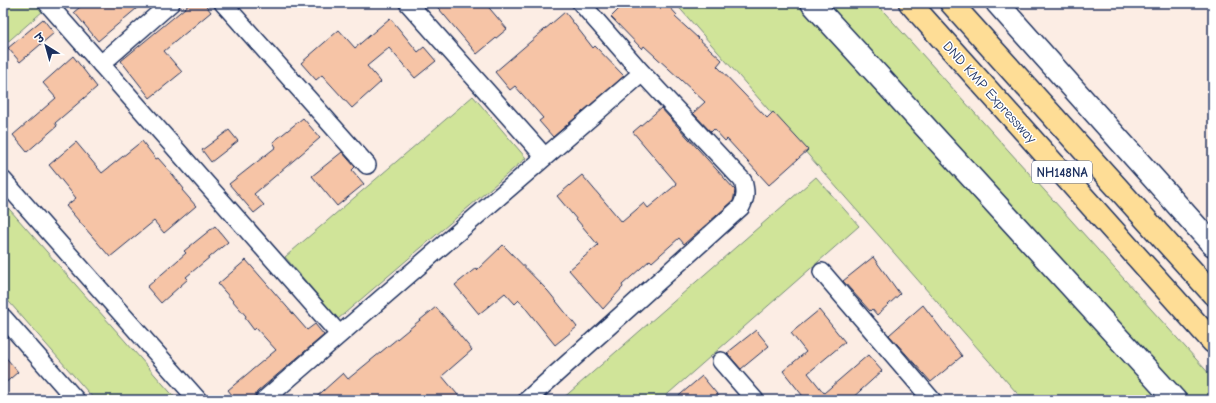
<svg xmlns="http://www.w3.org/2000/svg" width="1216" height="403" font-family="'Comic Neue','Playpen Sans Deva',sans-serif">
<rect width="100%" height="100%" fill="#fcede4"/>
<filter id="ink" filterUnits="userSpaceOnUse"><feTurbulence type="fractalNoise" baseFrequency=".025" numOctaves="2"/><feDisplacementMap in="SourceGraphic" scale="8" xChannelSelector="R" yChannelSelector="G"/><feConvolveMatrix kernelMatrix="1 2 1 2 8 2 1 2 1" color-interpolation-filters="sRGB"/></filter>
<g filter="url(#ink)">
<g fill="#d0e499" stroke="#768a7c">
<polygon points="3,3 35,3 43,11 3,46"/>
<polygon points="675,3 876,3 1213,378 1213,400 1023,400"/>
<polygon points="473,96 526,158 338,319 285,257"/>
<polygon points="816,177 859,226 661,400 561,400"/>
<polygon points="3,202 177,400 95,400 3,295"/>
</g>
<g fill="#f6c4a6" stroke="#1b2f5e">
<polygon points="85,3 143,3 98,41 74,12"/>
<polygon points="191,3 204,3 211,12 164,51 182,72 150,98 121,61"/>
<polygon points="434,3 485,3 507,29 477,54"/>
<polygon points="625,3 666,3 677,15 675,17 722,60 717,66 767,118 773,112 808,150 769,185 727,139 725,141 714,129 711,132 693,113 705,102 644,46 642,49 611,17"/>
<polygon points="565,12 593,48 595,46 624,76 553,137 539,121 543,118 515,86 510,90 495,72"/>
<polygon points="390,18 418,52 424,47 436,61 415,78 389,48 367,66 381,82 352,108 322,75 316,80 301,63 339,30 355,48"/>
<polygon points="43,19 54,33 20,62 8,48"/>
<polygon points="73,56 97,87 55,123 57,126 27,152 13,135 56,98 43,83"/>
<polygon points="661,108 735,190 734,197 733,201 684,244 679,238 652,262 650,260 622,285 623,287 603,309 569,270 598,245 557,196 582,175 622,222 644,203 648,208 677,184 633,132"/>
<polygon points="303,118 320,138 254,194 264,205 254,213 229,184 276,147 273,142"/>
<polygon points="229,130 238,141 211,162 202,150"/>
<polygon points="142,141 156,159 158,158 173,175 184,189 182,190 196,206 164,233 154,221 110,257 66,206 76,198 49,165 76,142 102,173"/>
<polygon points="342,152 355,167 352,170 364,184 337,206 312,176"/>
<polygon points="215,226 228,242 186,277 188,279 161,303 147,287 186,253 184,251"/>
<polygon points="503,245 548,291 577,327 555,345 519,300 515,304 505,293 479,314 455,285 476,268 477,270"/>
<polygon points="873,257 900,294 877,315 872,309 870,311 843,281"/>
<polygon points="246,260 307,330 315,324 324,335 257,392 253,400 236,400 228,390 276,350 256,328 254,330 245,318 246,316 218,284"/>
<polygon points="923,305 962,356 931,382 889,335"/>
<polygon points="436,307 472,350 442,376 462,400 313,400 343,373 348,379"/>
<polygon points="819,310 845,342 808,373 824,393 868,355 882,371 850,400 806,400 783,371 806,352 791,333"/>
<polygon points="756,330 769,346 741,369 727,353"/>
<polygon points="3,354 18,372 3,385"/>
<polygon points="702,376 722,400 674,400"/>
</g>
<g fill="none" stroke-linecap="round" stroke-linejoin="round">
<g stroke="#1b2f5e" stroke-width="20">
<g id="minor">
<polyline points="47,3 339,334"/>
<polyline points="223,3 367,165"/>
<polyline points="408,3 544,156"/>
<polyline points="101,64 171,3"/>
<polyline points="3,180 198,400"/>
<polyline points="822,272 932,400"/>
<polyline points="3,317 76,400"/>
<polyline points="721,361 755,400"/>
<polyline points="264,400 642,73"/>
<path d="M 527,400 L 741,207 C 746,197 746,192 743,181 L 642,73 L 581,3"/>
</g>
</g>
<g stroke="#1b2f5e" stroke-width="25">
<g id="tertiary">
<polyline points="812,3 1175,400"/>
<polyline points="997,3 1213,245"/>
</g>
</g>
<g stroke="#1b2f5e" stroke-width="25">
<g id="trunk">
<polyline points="910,3 1213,342"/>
<polyline points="951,3 1213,294"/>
</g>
</g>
<use href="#minor" stroke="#fff" stroke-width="17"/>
<use href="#tertiary" stroke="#fff" stroke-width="22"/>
<use href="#trunk" stroke="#fedd96" stroke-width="22"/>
</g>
</g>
<g text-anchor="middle" stroke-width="3" stroke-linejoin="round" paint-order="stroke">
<rect fill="#fff" stroke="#5f6d8e" stroke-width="1" x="1032" y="161" width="60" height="22" rx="3"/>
<g font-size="13" font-weight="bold" fill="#1b2f5e">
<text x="1062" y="177">NH148NA</text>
</g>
<g font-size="14" fill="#1b2f5e" stroke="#fff">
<text transform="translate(990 92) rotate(48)" y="5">DND KMP Expressway</text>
</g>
</g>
<rect width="1216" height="403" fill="none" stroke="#fff" stroke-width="16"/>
<rect x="8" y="8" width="1200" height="387" fill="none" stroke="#1b2f5e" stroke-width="1.5" filter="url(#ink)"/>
<g transform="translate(46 46) rotate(323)" stroke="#ffffff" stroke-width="3" paint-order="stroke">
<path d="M0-3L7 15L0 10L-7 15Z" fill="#1b2f5e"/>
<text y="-6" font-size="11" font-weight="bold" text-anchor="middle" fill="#1b2f5e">उ</text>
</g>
</svg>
